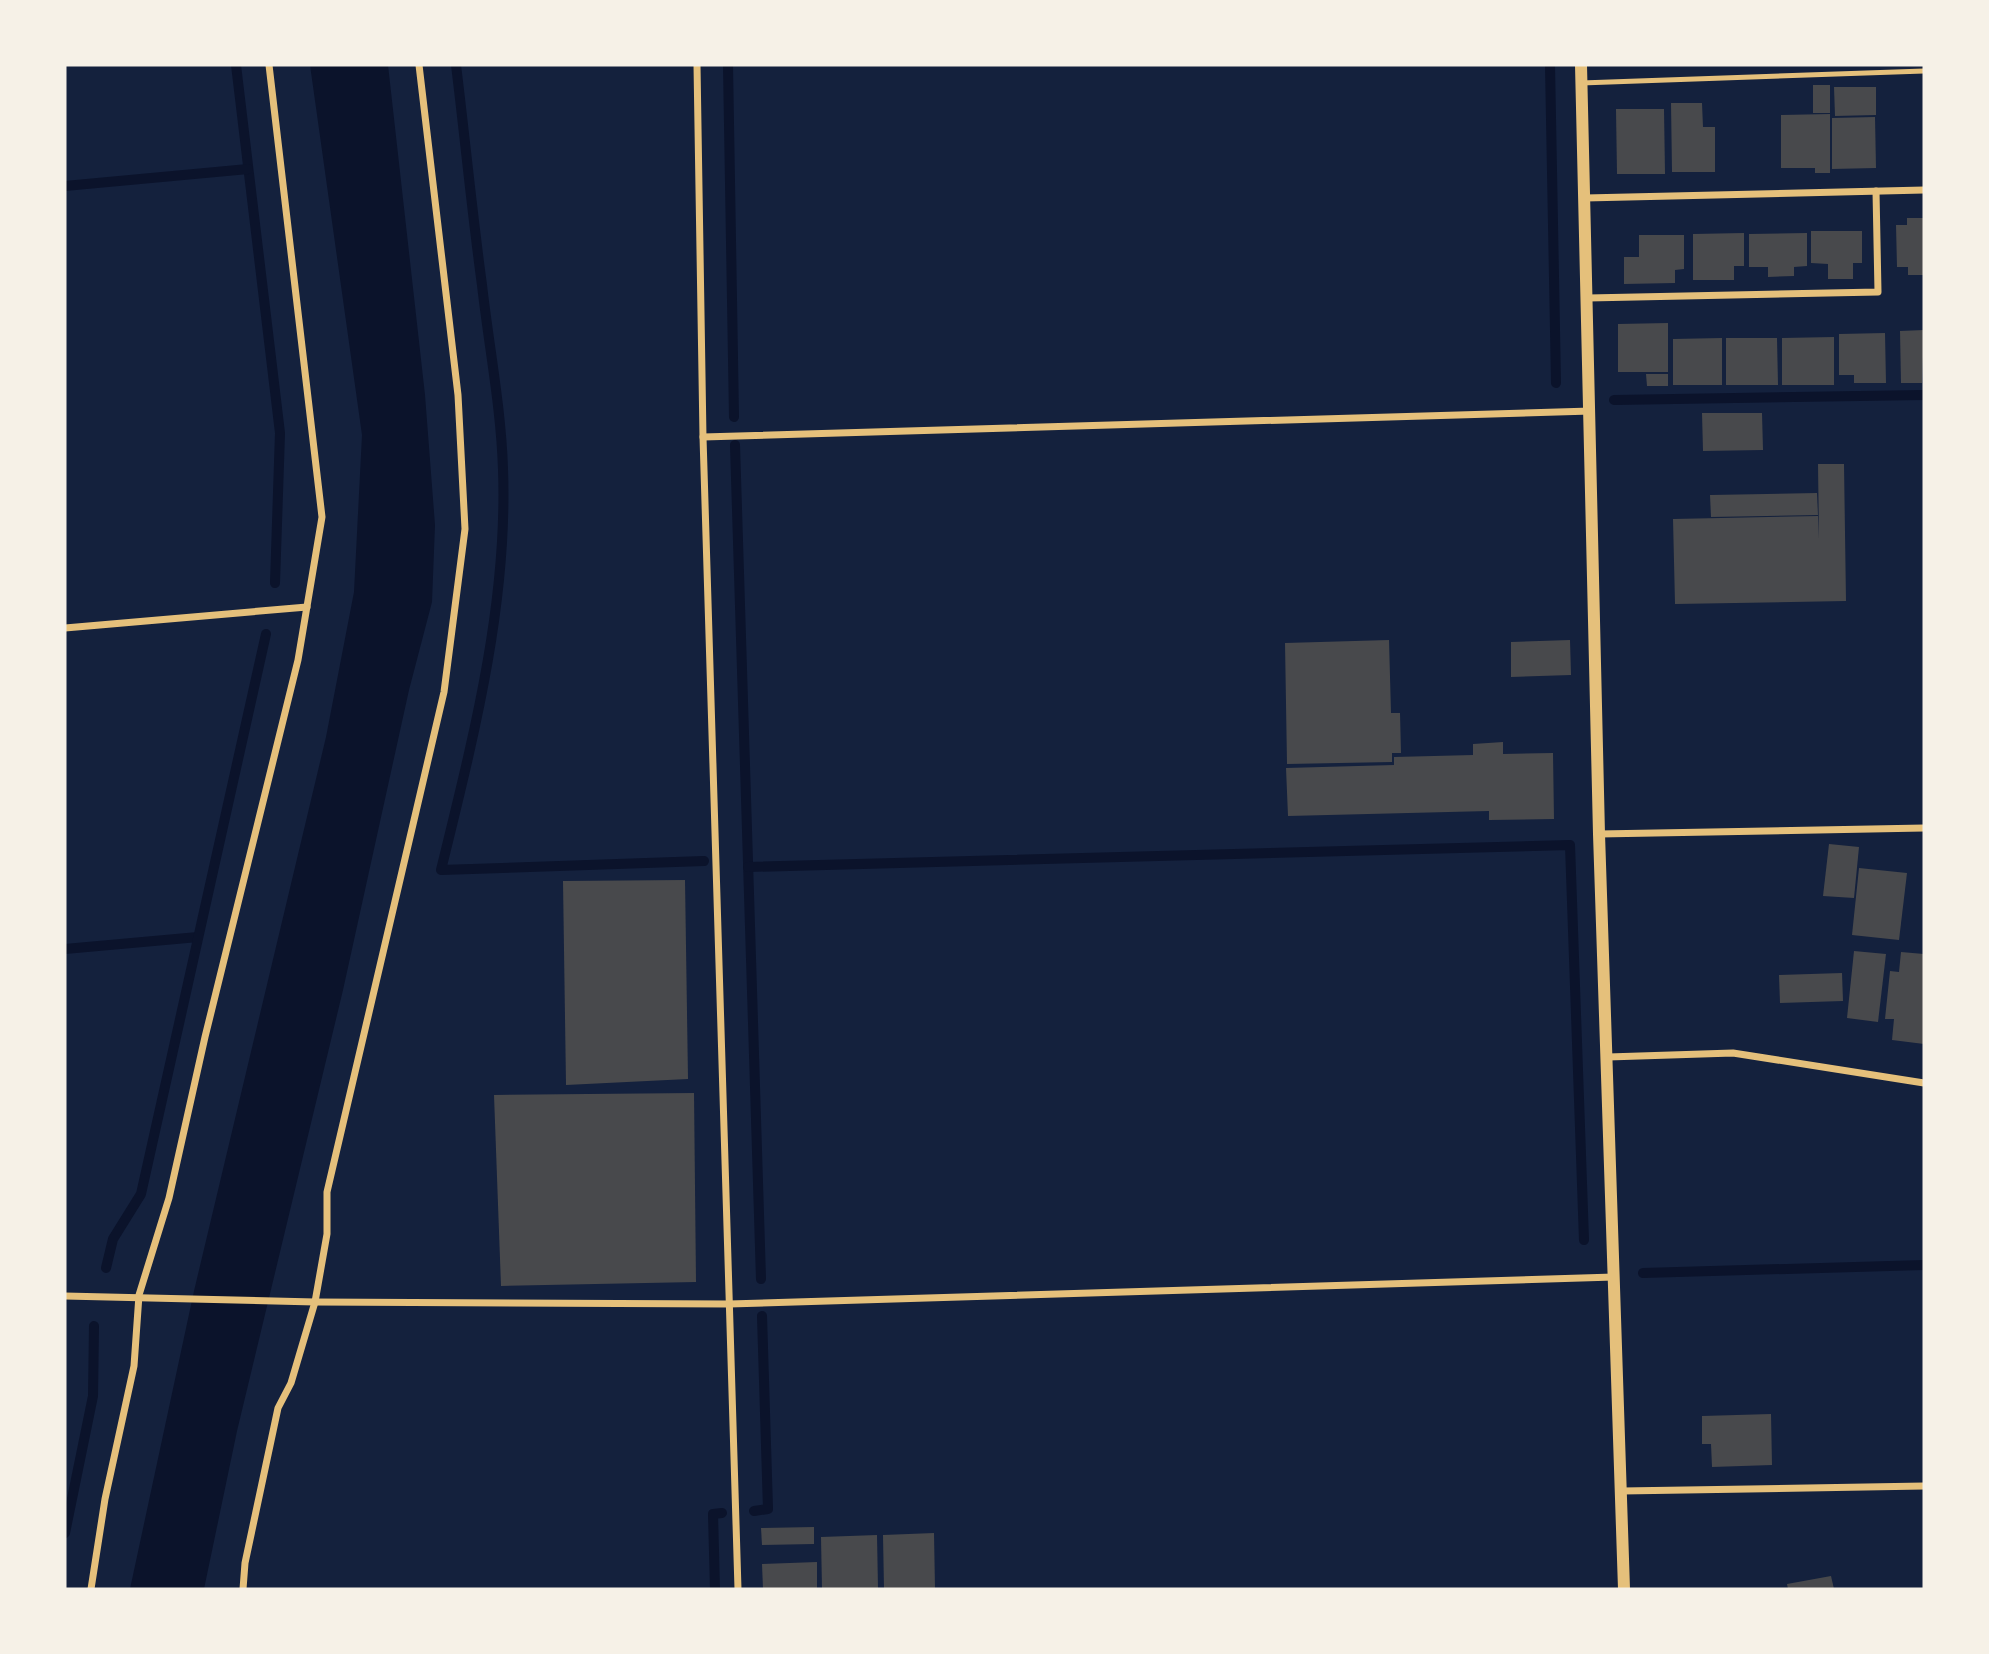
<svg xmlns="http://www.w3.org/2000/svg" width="1989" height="1654" font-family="Karla,sans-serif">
<rect width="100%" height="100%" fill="#14213d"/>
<polygon fill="#0b132b" points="310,65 388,65 425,395 435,525 432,602 409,690 343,990 237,1431 204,1589 130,1589 194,1291 326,737 354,592 362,435"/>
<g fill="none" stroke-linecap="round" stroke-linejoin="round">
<g stroke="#0b132b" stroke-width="10">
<polyline points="236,65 280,433 275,583"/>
<path d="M 456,65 C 465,138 472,212 482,285 C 489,347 501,407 503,469 C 508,605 473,739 441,870 L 704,861"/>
<polyline points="728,65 734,417"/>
<polyline points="1550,65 1556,383"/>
<polyline points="65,186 248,169"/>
<polyline points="1614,400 1924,395"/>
<polyline points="735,445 761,1279"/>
<polyline points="748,867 1570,845 1584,1240"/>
<polyline points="65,949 198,937"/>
<polyline points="106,1268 113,1239 141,1194 266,634"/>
<polyline points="1643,1273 1924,1265"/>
<polyline points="754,1511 768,1509 762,1316"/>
<polyline points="65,1533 93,1396 94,1326"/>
<polyline points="715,1589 713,1514 722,1513"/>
</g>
</g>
<g fill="#48494c">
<rect x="1813" y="85" width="17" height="28"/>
<polygon points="1834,87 1876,87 1876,115 1835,116"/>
<polygon points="1671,103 1702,103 1703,127 1715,127 1715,172 1672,172"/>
<polygon points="1616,109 1664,109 1665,174 1617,174"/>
<polygon points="1830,114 1830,173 1815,173 1815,168 1781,168 1781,115"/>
<polygon points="1875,117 1876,168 1832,169 1832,118"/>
<polygon points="1907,218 1924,218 1924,275 1908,275 1908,267 1897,267 1896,225 1907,225"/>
<polygon points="1811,231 1862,231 1862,263 1853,263 1853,279 1828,279 1828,264 1811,263"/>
<polygon points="1744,233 1744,266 1734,266 1734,280 1693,280 1693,234"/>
<polygon points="1807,233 1807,266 1794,267 1794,276 1768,277 1768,267 1749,267 1749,234"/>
<polygon points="1639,235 1684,235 1684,269 1675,270 1675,283 1624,284 1624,257 1639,257"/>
<polygon points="1668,323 1668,372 1618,372 1618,324"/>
<polygon points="1924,330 1922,383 1901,383 1900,331"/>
<polygon points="1885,333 1886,383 1854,383 1854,375 1839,375 1839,334"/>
<polygon points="1834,337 1834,385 1782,385 1782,338"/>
<polygon points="1722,338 1722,385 1673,385 1673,339"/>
<polygon points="1726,338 1777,338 1778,385 1726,385"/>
<polygon points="1646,374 1668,374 1668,386 1647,386"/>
<polygon points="1702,413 1762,413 1763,450 1703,451"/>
<polygon points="1818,464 1844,464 1846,601 1675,604 1673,519 1818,516 1819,539"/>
<polygon points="1817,493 1818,515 1711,517 1710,495"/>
<polygon points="1389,640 1391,713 1400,713 1401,753 1392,753 1392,762 1287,764 1285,643"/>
<polygon points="1570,640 1571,675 1511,677 1511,642"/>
<polygon points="1503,742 1503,754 1553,753 1554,819 1489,820 1489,811 1288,816 1286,768 1394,765 1394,757 1473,755 1473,744"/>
<polygon points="1829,844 1859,847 1854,898 1823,896"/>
<polygon points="1859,868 1907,873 1899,940 1852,935"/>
<polygon points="685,880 688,1079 566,1085 563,881"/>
<polygon points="1854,951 1886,954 1878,1022 1847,1018"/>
<polygon points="1901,952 1924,954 1924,1044 1892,1040 1894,1019 1885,1019 1890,971 1899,972"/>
<polygon points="1842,973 1843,1001 1780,1003 1779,975"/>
<polygon points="694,1093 696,1282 501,1286 494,1095"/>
<polygon points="1771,1414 1772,1465 1712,1467 1711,1444 1702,1444 1702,1416"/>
<polygon points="814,1527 814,1544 762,1545 761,1528"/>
<polygon points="934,1533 935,1589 884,1589 883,1535"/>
<polygon points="877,1535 878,1589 822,1589 821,1537"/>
<polygon points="817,1562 817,1589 763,1589 762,1564"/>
<polygon points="1831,1576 1834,1589 1788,1589 1787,1584"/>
</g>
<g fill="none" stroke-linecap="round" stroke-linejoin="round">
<polyline stroke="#e5c07b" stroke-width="5" points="1581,83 1924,71"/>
<g stroke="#e5c07b" stroke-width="7">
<polyline points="697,65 703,437 738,1589"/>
<polyline points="1585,198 1924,190"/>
<polyline points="1588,298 1878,292 1876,191"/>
<polyline points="703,437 1591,411"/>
<polyline points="65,628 307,607"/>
<polyline points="1599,834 1924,828"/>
<polyline points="1608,1057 1733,1053 1924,1083"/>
<polyline points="65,1296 315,1302 729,1304 1614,1277"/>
<polyline points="1622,1491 1924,1486"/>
<polyline points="91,1589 105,1499 134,1366 139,1295 169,1198 205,1037 298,660 322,517 269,65"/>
<polyline points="243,1589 245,1563 278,1408 291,1383 315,1302 327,1234 327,1192 444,692 465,529 458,395 419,65"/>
</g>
<polyline stroke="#e5c07b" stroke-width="12" points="1581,65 1599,834 1624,1589"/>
</g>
<rect width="1989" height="1654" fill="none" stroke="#f6f1e7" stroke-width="133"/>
</svg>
